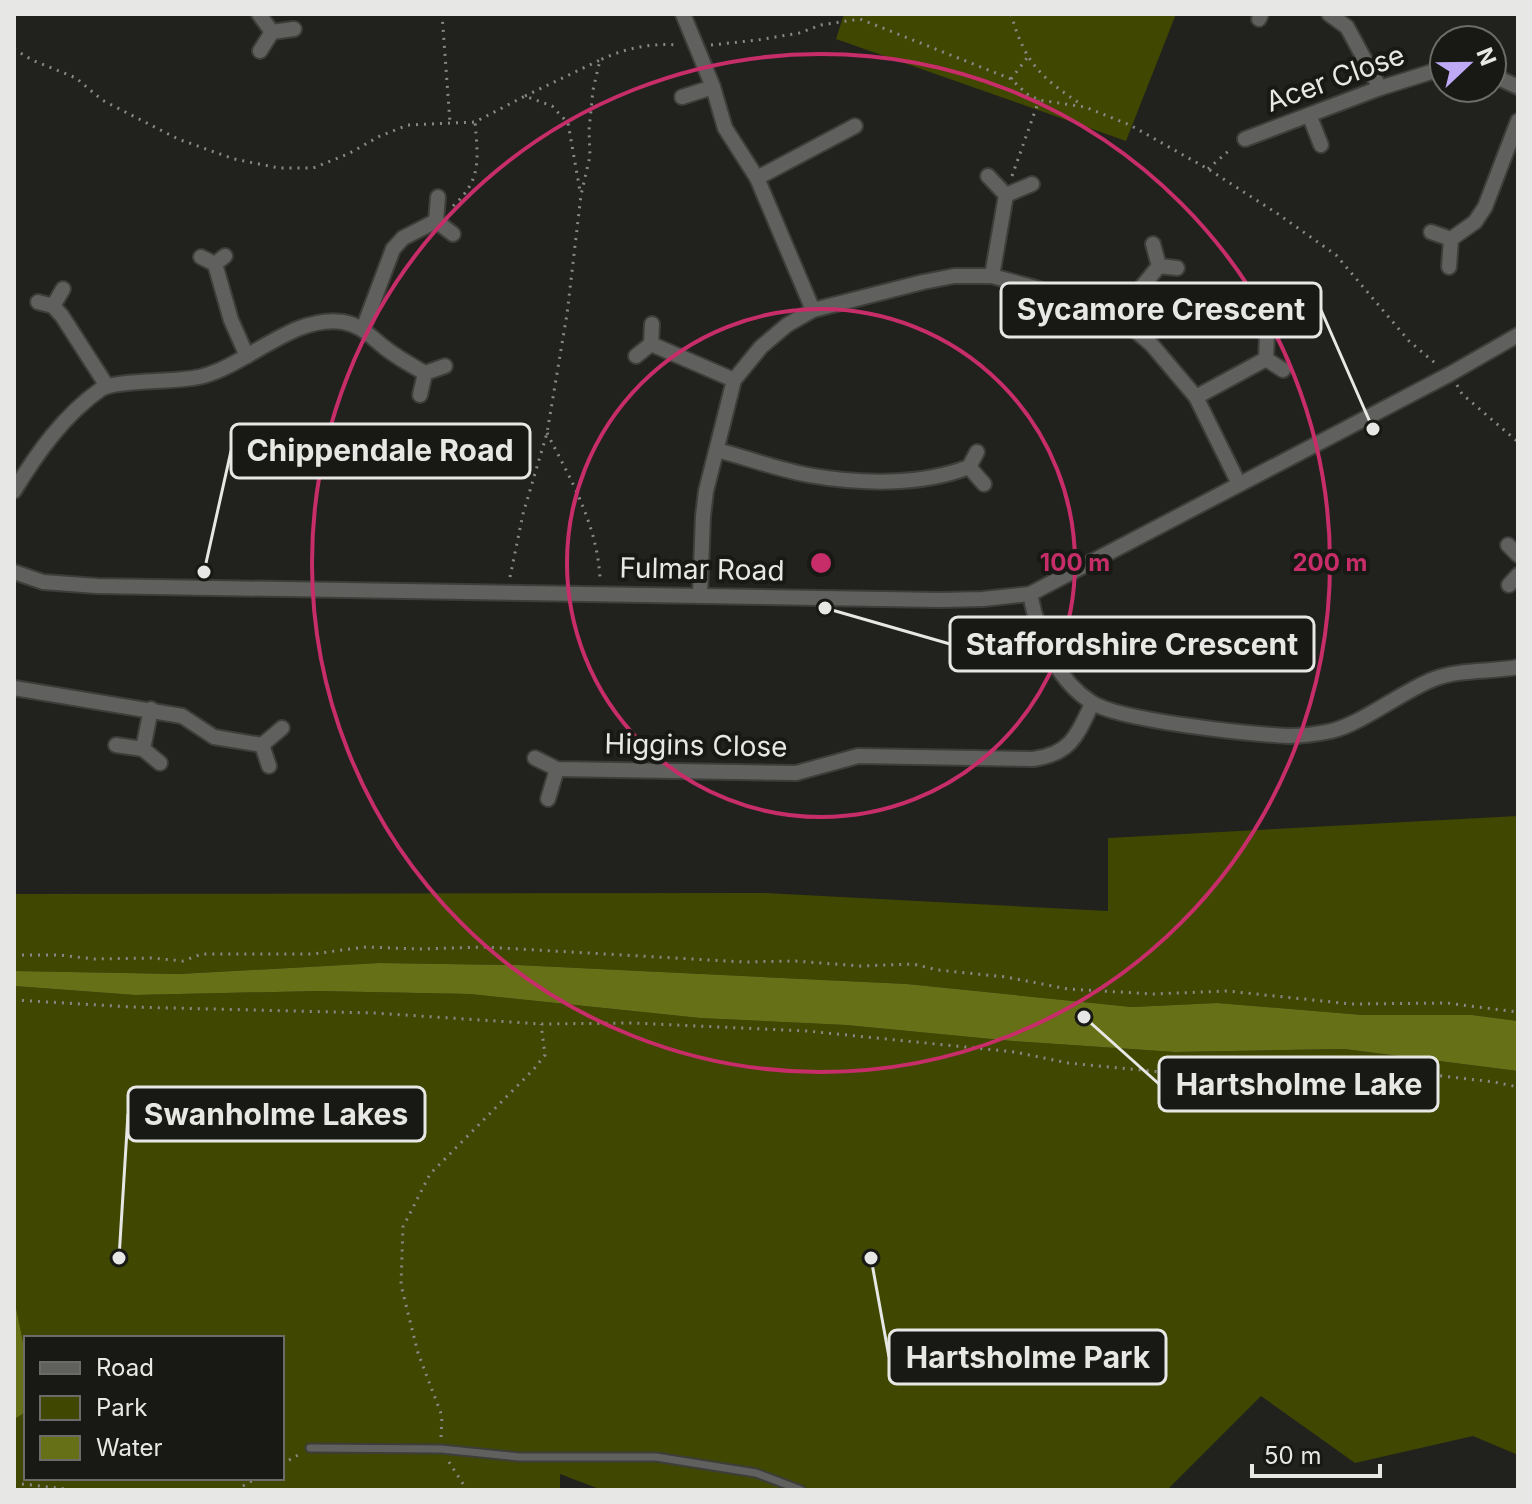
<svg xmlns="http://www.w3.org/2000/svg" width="1532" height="1504" font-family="Inter,sans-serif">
<rect width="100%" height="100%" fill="#21221e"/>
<g fill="#404700" fill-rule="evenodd">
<polygon points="844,14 1176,14 1126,141 836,39"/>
<polygon points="1518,816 1518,1021 1472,1015 1363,1015 1217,1003 1132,1007 907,984 517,965 379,963 179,974 14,971 14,894 765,893 1108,911 1108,838"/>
<path d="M 14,986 L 135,995 L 318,991 L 470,994 L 700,1018 L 846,1025 L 1012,1041 L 1175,1052 L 1344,1049 L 1518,1071 L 1518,1455 L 1473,1436 L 1355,1463 L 1261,1396 L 1167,1490 L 602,1490 L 560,1474 L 560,1490 L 14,1490 ZM 26,1338 L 282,1338 L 282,1478 L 26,1478 Z"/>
</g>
<g fill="#667016">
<polygon points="379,963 517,965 907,984 1132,1007 1217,1003 1363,1015 1472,1015 1518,1021 1518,1071 1344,1049 1175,1052 1012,1041 846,1025 700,1018 470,994 318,991 135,995 14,986 14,971 179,974"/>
<polygon points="14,1299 25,1352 26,1412 14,1419"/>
</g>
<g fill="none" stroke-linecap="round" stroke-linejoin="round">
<g stroke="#3d3e3a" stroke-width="11">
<polyline id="service" points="310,1448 441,1449 519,1457 656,1457 756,1473 801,1490"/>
</g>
<g stroke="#3d3e3a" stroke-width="18">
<g id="minor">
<polyline points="259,14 272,32"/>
<polyline points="683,14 713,87 725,128 757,178 813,310"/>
<polyline points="1329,14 1347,27 1380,88"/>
<polyline points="1259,19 1261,14"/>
<polyline points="260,51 272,32 294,29"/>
<polyline points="1492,75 1518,87"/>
<polyline points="682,97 713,87"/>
<polyline points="1310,117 1321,145"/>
<polyline points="1245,139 1380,88 1444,68"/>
<polyline points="988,176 1006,195 1032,184"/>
<polyline points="757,178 855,126"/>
<polyline points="438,197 436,221 453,234"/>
<polyline points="1431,232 1451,239"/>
<polyline points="1153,244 1159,266 1177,268"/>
<polyline points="201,257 215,264 225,256"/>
<polyline points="215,264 231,320 247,356"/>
<polyline points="1449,267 1451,239 1475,222 1485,207 1518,121"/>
<polyline points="992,276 1006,195"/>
<polyline points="38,302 53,306 62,316 107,386"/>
<polyline points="53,306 63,289"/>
<polyline points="1118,316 1159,266"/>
<polyline points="363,329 393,249 403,238 436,221"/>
<polyline points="1267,334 1266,359 1283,370"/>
<polyline points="651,344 734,380"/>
<polyline points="636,356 651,344 652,324"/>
<polyline points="420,395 425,373 445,366"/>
<polyline points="1196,397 1266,359"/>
<path d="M 717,450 C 747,458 777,469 808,475 C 859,484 920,486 969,467 L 977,452"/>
<polyline points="969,467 984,484"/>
<path d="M 14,491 C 37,453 64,415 101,389 C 115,379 181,383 203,376 C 248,364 295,314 343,322 C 361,325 371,337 384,347 C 396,357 411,365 425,373"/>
<polyline points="1508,545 1518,555"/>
<polyline points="14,572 43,582 97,586 941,600 983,599 1030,594 1450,374 1518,335"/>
<polyline points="1509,585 1518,575"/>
<polyline points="700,594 703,516 706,491 734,380 761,347 787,325 813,310 923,282 954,276 992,276 1036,288 1118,316 1152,345 1196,397 1239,484"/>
<path d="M 1030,594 C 1038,634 1054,678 1091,702 C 1119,721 1251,734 1288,736 C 1302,736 1317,734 1331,731 C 1362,724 1402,691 1434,679 C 1459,669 1491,672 1518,667"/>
<polyline points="14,688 182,716 214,737 262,745 282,728"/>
<polyline points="116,745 143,749 160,763"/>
<polyline points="262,745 269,766"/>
<polyline points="143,749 151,709"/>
<path d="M 535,758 L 557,769 L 796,773 L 858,756 L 1033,759 C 1071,754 1077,735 1092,704"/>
<polyline points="548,799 557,769"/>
</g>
</g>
<g stroke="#888986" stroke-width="3" stroke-dasharray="2 6" stroke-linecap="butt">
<polyline points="442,14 450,123"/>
<path d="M 1011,14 C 1025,63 1040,77 1082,105"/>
<polyline points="711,45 758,40 799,33 821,25 860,19 1011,79 1027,94 1039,100 1085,107 1130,125 1208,169 1278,214 1336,255 1409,341 1435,363"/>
<polyline points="14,49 32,60 76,78 102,100 178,139 234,159 279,168 313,168 348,154 380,136 408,125 475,122 525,96 552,106 568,123 580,191"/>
<polyline points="1011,79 1027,58"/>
<polyline points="525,96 600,60"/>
<polyline points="1208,169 1232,148"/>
<polyline points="1012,176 1039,100"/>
<path d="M 453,206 C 482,180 478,159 475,122"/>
<polyline points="1457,385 1462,394 1518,442"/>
<path d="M 547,433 C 571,480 597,524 600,578"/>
<path d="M 510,577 L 523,514 L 547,433 L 567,314 L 581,195 L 590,156 L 589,130 L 593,90 L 600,60 C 625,48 651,43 679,45"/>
<polyline points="14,955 59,955 94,959 151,958 183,961 202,954 312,954 366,947 418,949 484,947 744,962 795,961 860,966 913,964 938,970 1006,977 1068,989 1153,994 1227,991 1351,1004 1447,1003 1518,1012"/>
<polyline points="14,1000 132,1007 374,1013 541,1024 632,1023 807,1031 1015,1052 1068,1063 1192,1075 1235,1064 1274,1066 1329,1063 1494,1082 1518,1087"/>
<polyline points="441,1437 442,1416 418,1353 401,1285 403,1227 430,1174 534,1069 545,1055 541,1024"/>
<polyline points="449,1462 467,1490"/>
<polyline points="282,1464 300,1454"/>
<polyline points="14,1483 75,1490"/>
<polyline points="236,1490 257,1478"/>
</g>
<use href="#service" stroke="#60615e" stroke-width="7"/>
<use href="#minor" stroke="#60615e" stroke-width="14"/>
</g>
<g fill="none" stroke="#c62d69" stroke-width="4">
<circle cx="821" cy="563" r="254"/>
<circle cx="821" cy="563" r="509"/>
</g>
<g text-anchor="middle" stroke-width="8" stroke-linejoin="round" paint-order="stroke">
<g font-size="28" fill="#e7e8e5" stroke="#181915">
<text transform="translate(1335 78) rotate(-20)" y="10">Acer Close</text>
<text transform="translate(702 569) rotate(1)" y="10">Fulmar Road</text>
<text transform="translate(696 745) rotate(1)" y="10">Higgins Close</text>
</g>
</g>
<circle cx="821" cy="563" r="12" fill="#c62d69" stroke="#181915" stroke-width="4"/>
<g font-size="24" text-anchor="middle" font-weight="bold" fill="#c62d69" stroke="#181915" stroke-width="8" stroke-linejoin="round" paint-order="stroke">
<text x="1075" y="571">100 m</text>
<text x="1330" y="571">200 m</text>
</g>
<path fill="none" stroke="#e7e8e5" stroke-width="3" d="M1373 429L1321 310M204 572L231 451M825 608L950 644M1084 1017L1159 1084M119 1258L128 1114M871 1258L889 1357"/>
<g fill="#e7e8e5" stroke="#181915" stroke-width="3">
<circle cx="1373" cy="429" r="8"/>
<circle cx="204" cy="572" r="8"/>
<circle cx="825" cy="608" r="8"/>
<circle cx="1084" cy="1017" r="8"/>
<circle cx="119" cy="1258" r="8"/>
<circle cx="871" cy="1258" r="8"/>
</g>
<g fill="#181915" stroke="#e7e8e5" stroke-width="3">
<rect x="1001" y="283" width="320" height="54" rx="8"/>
<rect x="231" y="424" width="299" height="54" rx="8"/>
<rect x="950" y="617" width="364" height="54" rx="8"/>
<rect x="1159" y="1057" width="279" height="54" rx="8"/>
<rect x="128" y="1087" width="297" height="54" rx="8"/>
<rect x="889" y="1330" width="277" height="54" rx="8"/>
</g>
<g font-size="30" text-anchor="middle" font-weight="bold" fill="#e7e8e5">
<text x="1161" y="320">Sycamore Crescent</text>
<text x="380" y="461">Chippendale Road</text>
<text x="1132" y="655">Staffordshire Crescent</text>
<text x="1299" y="1095">Hartsholme Lake</text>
<text x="276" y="1125">Swanholme Lakes</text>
<text x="1028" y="1368">Hartsholme Park</text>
</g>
<rect width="1532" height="1504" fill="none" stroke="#e7e8e5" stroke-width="32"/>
<rect x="24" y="1336" width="260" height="144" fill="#181915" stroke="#6b6c68" stroke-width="2"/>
<rect x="40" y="1362" width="40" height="12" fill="#60615e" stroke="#6b6c68" stroke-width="2"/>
<text x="96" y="1376" font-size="24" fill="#e7e8e5">Road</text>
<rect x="40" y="1396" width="40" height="24" fill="#404700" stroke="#6b6c68" stroke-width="2"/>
<text x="96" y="1416" font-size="24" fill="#e7e8e5">Park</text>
<rect x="40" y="1436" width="40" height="24" fill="#667016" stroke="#6b6c68" stroke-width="2"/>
<text x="96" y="1456" font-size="24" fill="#e7e8e5">Water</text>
<g transform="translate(1468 64) rotate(68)"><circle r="38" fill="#181915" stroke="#6b6c68" stroke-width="2"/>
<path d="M0-6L14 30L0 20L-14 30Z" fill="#bda9f5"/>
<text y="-12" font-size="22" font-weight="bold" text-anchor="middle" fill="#e7e8e5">N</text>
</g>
<path d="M1252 1464v12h128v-12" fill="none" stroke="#e7e8e5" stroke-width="4"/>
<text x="1264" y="1464" font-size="24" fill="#e7e8e5" stroke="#181915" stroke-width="6" paint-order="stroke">50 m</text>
</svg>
